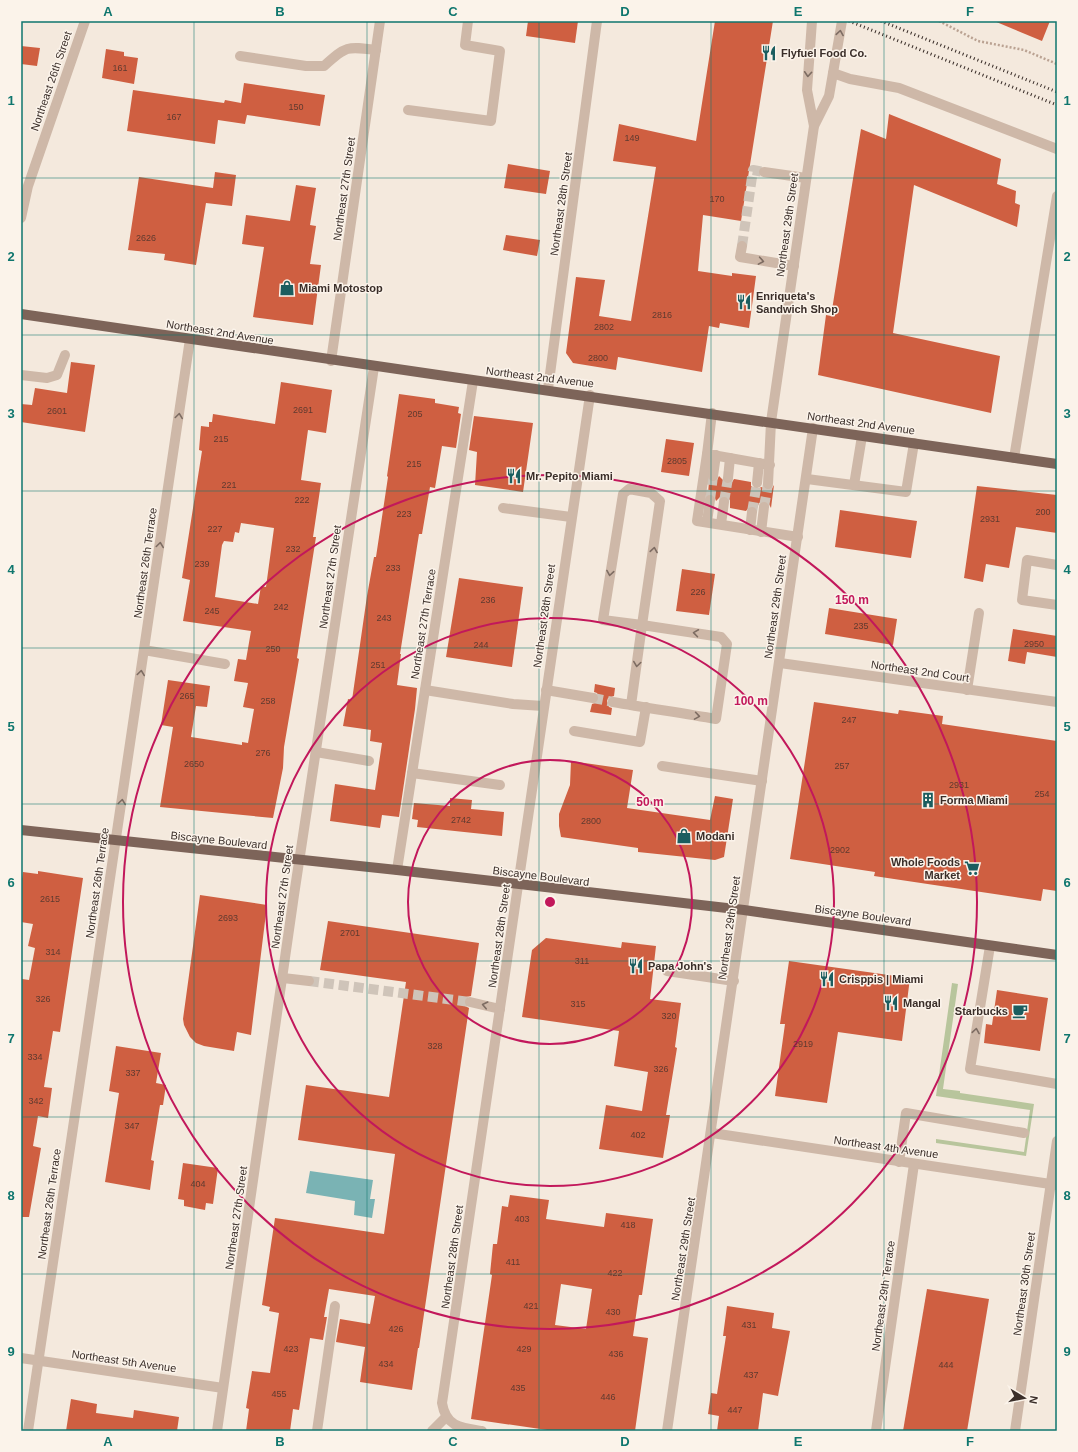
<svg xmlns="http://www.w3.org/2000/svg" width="1078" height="1452" font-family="Helvetica,sans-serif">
<rect width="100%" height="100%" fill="#f4e9dd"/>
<polygon fill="#b8c59c" points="952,983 958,984 943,1089 960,1091 960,1093 1034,1104 1026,1156 936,1143 936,1139 1024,1152 1030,1110 936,1096"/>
<polygon fill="#7ab3b4" points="310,1171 373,1180 370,1199 375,1199 372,1218 354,1215 355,1201 306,1193"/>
<g fill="#cf5f41" fill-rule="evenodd">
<polygon points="528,21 578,21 575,43 526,36"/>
<polygon points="715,21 773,21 741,221 703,215 698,271 732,276 732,273 756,276 749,328 720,323 719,328 709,326 702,372 618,357 616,370 573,363 566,353 576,277 605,280 599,316 631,321 656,167 613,161 619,124 696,141"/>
<polygon points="994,21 1050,21 1042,41"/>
<polygon points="21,46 40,48 37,66 21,64"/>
<polygon points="106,49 124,52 124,56 138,58 134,84 102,78"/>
<polygon points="244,83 325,95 320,126 247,115 245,124 218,120 215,144 127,131 133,90 224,103 225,100 241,103"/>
<polygon points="889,114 1001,159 997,184 1016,191 1015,203 1020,205 1017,227 914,185 893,333 1000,356 991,413 818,375 826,315 831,316 861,129 886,139"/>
<polygon points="508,164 550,171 546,194 504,188"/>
<polygon points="215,172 236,175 232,206 206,203 196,265 164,260 165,254 128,250 139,177 213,188"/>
<polygon points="296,185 316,188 310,225 316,226 310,264 321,265 313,325 253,317 264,247 242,244 246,215 290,221"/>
<polygon points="506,235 540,240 537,256 503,250"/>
<polygon points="71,362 95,365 85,432 21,422 21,404 32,405 35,388 67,393"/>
<path d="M 281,382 L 332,390 L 326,433 L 308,430 L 301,480 L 321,483 L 313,537 L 316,537 L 297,658 L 299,659 L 284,747 L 283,768 L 273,818 L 160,807 L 173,727 L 161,725 L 168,680 L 210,686 L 207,707 L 196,706 L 191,737 L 242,745 L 242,742 L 248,743 L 254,709 L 243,707 L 248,683 L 234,681 L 238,659 L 246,660 L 251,631 L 183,621 L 190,580 L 182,578 L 202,451 L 199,450 L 201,426 L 209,427 L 209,422 L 212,422 L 213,414 L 275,424 ZM 241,523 L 274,528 L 266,587 L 261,586 L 258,604 L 215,597 L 222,545 L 224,541 L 233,542 L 235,532 L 239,533 Z"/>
<polygon points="399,394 435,399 435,403 459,407 458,413 461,414 456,448 442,446 435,488 430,487 422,534 419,534 400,654 401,654 397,685 417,688 415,709 399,817 382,815 380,828 330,821 335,784 375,790 382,743 370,741 371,730 343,726 348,699 352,700 367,596 374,557 376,557 388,477 387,476"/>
<polygon points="474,416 533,423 523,492 475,485 477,452 469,450"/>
<polygon points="666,439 694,443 689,476 661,472"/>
<polygon points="719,476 727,484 731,484 734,479 751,482 751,486 756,489 762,487 765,490 771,490 774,485 771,508 768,502 765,501 759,503 757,508 750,506 746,511 730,508 730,500 725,496 721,496 716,501 714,495 708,494 709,481 716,482"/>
<polygon points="977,486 1057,495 1057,533 1016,527 1009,568 986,564 983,582 964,578"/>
<polygon points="840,510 917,521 911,558 835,547"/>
<polygon points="682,569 715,574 709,615 676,611"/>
<polygon points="459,578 523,587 512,667 446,657"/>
<polygon points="829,608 897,619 893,645 825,634"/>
<polygon points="1013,629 1057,636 1057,657 1027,652 1025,664 1008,661"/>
<polygon points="595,684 615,688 614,696 608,698 607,701 609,707 612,708 611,715 590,712 592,704 598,702 599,699 597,693 594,692"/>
<polygon points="814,702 898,714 899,710 943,716 942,724 1057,741 1057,891 1043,889 1041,901 874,876 875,872 790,859"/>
<polygon points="571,761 633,770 627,808 710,820 715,796 733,799 724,857 715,860 638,852 638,848 561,837 559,826 559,814 570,785"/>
<polygon points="450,798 472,800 471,809 504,812 502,836 417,827 418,820 412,819 414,803 450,806"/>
<polygon points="38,871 83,878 60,1032 53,1031 44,1087 52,1088 48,1118 38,1116 33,1146 41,1148 29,1217 21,1217 21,988 22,979 29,980 35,948 28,946 33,924 21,922 21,885 23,872 38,874"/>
<polygon points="200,895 267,905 251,1035 237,1032 234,1051 204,1046 196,1043 190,1037 184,1025 183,1019"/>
<polygon points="328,921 479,943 471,996 466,997 464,1001 465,1006 469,1008 419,1348 418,1348 412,1390 360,1382 365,1347 336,1342 340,1319 370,1324 375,1296 329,1289 324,1317 327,1317 323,1340 310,1338 299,1410 293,1409 290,1431 246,1431 249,1409 246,1408 252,1371 270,1373 279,1313 269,1311 270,1307 262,1305 275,1218 384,1234 395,1154 298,1140 306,1085 389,1097 406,982 320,970"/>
<polygon points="546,938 621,948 622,942 656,946 650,999 681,1003 675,1047 677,1048 666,1115 670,1115 663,1158 599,1149 606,1105 642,1111 648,1072 614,1066 619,1031 522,1017 532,950"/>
<polygon points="789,961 910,978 902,1041 838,1032 827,1103 775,1096 785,1024 780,1024"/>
<polygon points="997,990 1048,998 1040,1051 984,1043 986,1024 992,1025"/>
<polygon points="116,1046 161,1053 156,1083 166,1085 163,1105 160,1105 151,1160 154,1161 150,1190 105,1182 119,1093 109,1091"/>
<polygon points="183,1163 218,1168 213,1204 206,1203 205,1210 184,1206 184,1200 178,1199"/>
<path d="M 510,1195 L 549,1200 L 546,1219 L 604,1227 L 606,1213 L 653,1219 L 642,1295 L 639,1295 L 633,1336 L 648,1338 L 635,1431 L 554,1431 L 471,1419 L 492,1275 L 490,1274 L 493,1244 L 497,1244 L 502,1206 L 508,1207 ZM 561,1284 L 592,1289 L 586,1329 L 555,1325 Z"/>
<polygon points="927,1289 989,1299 967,1431 903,1431"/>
<polygon points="727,1306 774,1313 772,1328 790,1331 778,1396 763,1393 758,1431 717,1431 719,1416 708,1414 711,1393 717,1394 726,1336 723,1336"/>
<polygon points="71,1399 97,1404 96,1413 133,1418 134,1410 179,1417 177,1431 66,1431"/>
</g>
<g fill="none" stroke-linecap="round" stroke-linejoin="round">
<g stroke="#cfc4b9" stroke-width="10" stroke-dasharray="10 5" stroke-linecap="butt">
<polyline points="742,246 753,170 764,172"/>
<polyline points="710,500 713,476"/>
<polyline points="724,502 728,478"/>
<polyline points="764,507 768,484"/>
<polyline points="752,512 757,483"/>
<polyline points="593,698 613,702"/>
<polyline points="309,981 470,1002"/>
</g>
<polyline stroke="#baa292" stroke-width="2.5" stroke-dasharray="2 2" stroke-linecap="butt" points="939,21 978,41 1024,50 1057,64"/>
<g stroke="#ceb8a8" stroke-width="10">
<path d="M 240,56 L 306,66 L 324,66 C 346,46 347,46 376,50"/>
<polyline points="833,73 850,79 899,88 1057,149"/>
<polyline points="408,110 491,121 500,51 465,45 468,21"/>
<polyline points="814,126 829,96 842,21"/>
<polyline points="764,172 806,178"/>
<polyline points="21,218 28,186 85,21"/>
<polyline points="742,246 740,257 794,266"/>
<polyline points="331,361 380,21"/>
<polyline points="21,375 47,378 57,375 65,355"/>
<polyline points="548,389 597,21"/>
<polyline points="712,413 707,454 770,465"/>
<polyline points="707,454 697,521 798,537"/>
<polyline points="1014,458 1057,196"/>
<polyline points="713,476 716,455"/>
<polyline points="728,478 730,458"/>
<polyline points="807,479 906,492 914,443"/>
<polyline points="757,483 759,463"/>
<polyline points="768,484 771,422 814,126 807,90 812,21"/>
<polyline points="854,485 862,436"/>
<polyline points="503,508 571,517"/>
<polyline points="707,522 710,500"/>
<polyline points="721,524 724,502"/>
<polyline points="750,530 752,512"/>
<polyline points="761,532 764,507"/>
<polyline points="1057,565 1027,560 1022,600 1057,605"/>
<polyline points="144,650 225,664"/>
<polyline points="780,663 1057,702"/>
<polyline points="425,690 513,704 543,706"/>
<polyline points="546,690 593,698"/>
<polyline points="967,690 979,613"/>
<path d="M 613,702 C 647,708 682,713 716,719 L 727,644 L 721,637 L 642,625 L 660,501 L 651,493 L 629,489 L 623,494 L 603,620 L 642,625 L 631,705"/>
<polyline points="574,731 640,742 646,707"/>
<polyline points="316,752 369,761"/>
<polyline points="662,766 762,781"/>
<polyline points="412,773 500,785"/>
<polyline points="397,870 473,381"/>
<polyline points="990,946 970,1069 1057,1084"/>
<polyline points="667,971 734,981"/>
<polyline points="283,978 309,981"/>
<polyline points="470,1002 500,1009"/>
<polyline points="712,1133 1057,1185"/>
<polyline points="899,1162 906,1113 1024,1133"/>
<polyline points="21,1358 223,1388"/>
<polyline points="28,1431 190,339"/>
<polyline points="217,1431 294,895 374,367"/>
<polyline points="317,1431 335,1306"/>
<polyline points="432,1431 446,1417"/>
<path d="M 482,1431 C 461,1428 446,1427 442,1403 L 590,395"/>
<polyline points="667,1431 813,428"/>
<polyline points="876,1431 914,1164"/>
<polyline points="1015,1431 1057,1141"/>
</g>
<g stroke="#7d6459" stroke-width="10">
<path d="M 21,314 C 366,366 712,413 1057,464"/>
<polyline points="21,830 397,870 744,910 1057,955"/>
</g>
<g stroke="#3a2e29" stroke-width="3" stroke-dasharray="1 3" stroke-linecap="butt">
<polyline points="849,21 1057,105"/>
<polyline points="881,21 1057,92"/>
</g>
</g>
<defs><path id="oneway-chevron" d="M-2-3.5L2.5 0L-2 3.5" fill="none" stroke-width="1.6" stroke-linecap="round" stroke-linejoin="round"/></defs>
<g stroke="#7d6c62">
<use href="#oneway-chevron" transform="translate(840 33) rotate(-81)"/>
<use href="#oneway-chevron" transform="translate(808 74) rotate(94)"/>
<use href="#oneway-chevron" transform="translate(761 261) rotate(10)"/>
<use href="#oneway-chevron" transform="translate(179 416) rotate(-82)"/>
<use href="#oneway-chevron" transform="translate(160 545) rotate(-82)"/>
<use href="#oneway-chevron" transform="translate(654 550) rotate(-81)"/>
<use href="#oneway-chevron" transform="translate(610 573) rotate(99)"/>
<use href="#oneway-chevron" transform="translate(696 633) rotate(-172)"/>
<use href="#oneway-chevron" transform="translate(637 664) rotate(98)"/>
<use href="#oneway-chevron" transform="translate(141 673) rotate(-82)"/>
<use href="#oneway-chevron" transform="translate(697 716) rotate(9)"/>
<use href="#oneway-chevron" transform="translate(122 802) rotate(-82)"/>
<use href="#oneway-chevron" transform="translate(485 1005) rotate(-167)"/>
<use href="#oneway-chevron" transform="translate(976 1031) rotate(-81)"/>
</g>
<path fill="none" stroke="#0f766e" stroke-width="1" stroke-opacity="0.55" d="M 194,21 L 194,1431M 367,21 L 367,1431M 539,21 L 539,1431M 711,21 L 711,1431M 884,21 L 884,1431M 21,178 L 1057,178M 21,335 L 1057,335M 21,491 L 1057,491M 21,648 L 1057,648M 21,804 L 1057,804M 21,961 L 1057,961M 21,1117 L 1057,1117M 21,1274 L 1057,1274"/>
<g fill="none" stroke="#c2185b" stroke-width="2">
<circle cx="550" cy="902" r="142"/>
<circle cx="550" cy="902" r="284"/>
<circle cx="550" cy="902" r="427"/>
</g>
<defs>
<g id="restaurant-bare" transform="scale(1.2)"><path d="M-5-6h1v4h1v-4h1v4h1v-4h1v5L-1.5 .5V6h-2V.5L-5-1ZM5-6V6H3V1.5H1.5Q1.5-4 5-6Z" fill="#1b5d5f" stroke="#fbf3ea" stroke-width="2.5" paint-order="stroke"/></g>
<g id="shop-bare" transform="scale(1.2)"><path d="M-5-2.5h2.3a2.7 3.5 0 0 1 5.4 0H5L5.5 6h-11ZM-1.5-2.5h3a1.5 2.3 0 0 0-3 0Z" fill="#1b5d5f" stroke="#fbf3ea" stroke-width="2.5" paint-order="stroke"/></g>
<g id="building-bare" transform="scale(1.2)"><path d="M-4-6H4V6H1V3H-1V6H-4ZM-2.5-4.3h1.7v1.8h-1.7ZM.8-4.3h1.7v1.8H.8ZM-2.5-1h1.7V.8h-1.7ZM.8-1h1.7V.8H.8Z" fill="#1b5d5f" stroke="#fbf3ea" stroke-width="2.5" paint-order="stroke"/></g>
<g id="supermarket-bare" transform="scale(1.2)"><path d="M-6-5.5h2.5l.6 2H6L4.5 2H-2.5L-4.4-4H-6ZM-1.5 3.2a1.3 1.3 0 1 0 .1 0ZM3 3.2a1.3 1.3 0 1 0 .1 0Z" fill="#1b5d5f" stroke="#fbf3ea" stroke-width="2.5" paint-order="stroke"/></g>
<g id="cafe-bare" transform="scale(1.2)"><path d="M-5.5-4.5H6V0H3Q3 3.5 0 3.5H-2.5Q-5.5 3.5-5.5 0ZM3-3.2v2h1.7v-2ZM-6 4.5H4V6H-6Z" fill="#1b5d5f" stroke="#fbf3ea" stroke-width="2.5" paint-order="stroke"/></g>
</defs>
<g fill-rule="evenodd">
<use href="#restaurant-bare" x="769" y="53"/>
<use href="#shop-bare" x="287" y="288"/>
<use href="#restaurant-bare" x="744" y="302"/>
<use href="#restaurant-bare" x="514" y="476"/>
<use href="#building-bare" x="928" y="800"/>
<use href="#shop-bare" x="684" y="836"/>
<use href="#supermarket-bare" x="972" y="868"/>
<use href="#restaurant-bare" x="636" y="966"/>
<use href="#restaurant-bare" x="827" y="979"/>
<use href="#restaurant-bare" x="891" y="1003"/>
<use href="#cafe-bare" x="1020" y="1011"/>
</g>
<g text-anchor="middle" stroke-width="3" stroke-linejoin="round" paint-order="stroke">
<g font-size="9" fill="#5f3a2f">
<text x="120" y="71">161</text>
<text x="296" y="110">150</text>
<text x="174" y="120">167</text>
<text x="632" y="141">149</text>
<text x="717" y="202">170</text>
<text x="146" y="241">2626</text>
<text x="662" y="318">2816</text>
<text x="604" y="330">2802</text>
<text x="598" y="361">2800</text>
<text x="303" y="413">2691</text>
<text x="57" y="414">2601</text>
<text x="415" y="417">205</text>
<text x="221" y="442">215</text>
<text x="677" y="464">2805</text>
<text x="414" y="467">215</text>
<text x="229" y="488">221</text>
<text x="302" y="503">222</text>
<text x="1043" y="515">200</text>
<text x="404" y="517">223</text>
<text x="990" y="522">2931</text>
<text x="215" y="532">227</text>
<text x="293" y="552">232</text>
<text x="202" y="567">239</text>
<text x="393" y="571">233</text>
<text x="698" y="595">226</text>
<text x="488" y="603">236</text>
<text x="281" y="610">242</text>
<text x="212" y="614">245</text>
<text x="384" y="621">243</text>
<text x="861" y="629">235</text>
<text x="1034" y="647">2950</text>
<text x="481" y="648">244</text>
<text x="273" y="652">250</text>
<text x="378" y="668">251</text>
<text x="187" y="699">265</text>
<text x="268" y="704">258</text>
<text x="849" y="723">247</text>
<text x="263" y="756">276</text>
<text x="194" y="767">2650</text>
<text x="842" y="769">257</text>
<text x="959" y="788">2931</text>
<text x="1042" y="797">254</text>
<text x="461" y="823">2742</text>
<text x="591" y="824">2800</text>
<text x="840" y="853">2902</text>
<text x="50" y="902">2615</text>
<text x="228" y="921">2693</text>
<text x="350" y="936">2701</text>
<text x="53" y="955">314</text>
<text x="582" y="964">311</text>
<text x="43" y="1002">326</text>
<text x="578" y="1007">315</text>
<text x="669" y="1019">320</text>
<text x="803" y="1047">2919</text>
<text x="435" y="1049">328</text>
<text x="35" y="1060">334</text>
<text x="661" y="1072">326</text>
<text x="133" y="1076">337</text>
<text x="36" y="1104">342</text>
<text x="132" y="1129">347</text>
<text x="638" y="1138">402</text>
<text x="198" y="1187">404</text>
<text x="522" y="1222">403</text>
<text x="628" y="1228">418</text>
<text x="513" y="1265">411</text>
<text x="615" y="1276">422</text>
<text x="531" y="1309">421</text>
<text x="613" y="1315">430</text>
<text x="749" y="1328">431</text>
<text x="396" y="1332">426</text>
<text x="291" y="1352">423</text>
<text x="524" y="1352">429</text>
<text x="616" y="1357">436</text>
<text x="386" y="1367">434</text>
<text x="946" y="1368">444</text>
<text x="751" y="1378">437</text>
<text x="518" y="1391">435</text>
<text x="279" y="1397">455</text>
<text x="608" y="1400">446</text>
<text x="735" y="1413">447</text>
</g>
<g font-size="11" font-weight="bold" fill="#3a2e29" stroke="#fbf3ea" text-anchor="start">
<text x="781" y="57">Flyfuel Food Co.</text>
<text x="299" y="292">Miami Motostop</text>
<text x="756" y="300">Enriqueta's<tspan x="756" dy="13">Sandwich Shop</tspan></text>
<text x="526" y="480">Mr. Pepito Miami</text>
<text x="940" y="804">Forma Miami</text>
<text x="696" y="840">Modani</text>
<text x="960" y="866" text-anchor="end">Whole Foods<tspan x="960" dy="13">Market</tspan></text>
<text x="648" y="970">Papa John's</text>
<text x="839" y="983">Crisppis | Miami</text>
<text x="903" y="1007">Mangal</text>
<text x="1008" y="1015" text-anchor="end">Starbucks</text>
</g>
<g font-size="11" fill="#3a2e29" stroke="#fbf3ea">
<text transform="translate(51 81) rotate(-71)" y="4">Northeast 26th Street</text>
<text transform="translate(344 189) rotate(-82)" y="4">Northeast 27th Street</text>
<text transform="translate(561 204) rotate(-82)" y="4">Northeast 28th Street</text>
<text transform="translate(787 225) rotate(-82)" y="4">Northeast 29th Street</text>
<text transform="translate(220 332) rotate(9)" y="4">Northeast 2nd Avenue</text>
<text transform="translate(540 377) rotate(7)" y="4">Northeast 2nd Avenue</text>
<text transform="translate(861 423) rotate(8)" y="4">Northeast 2nd Avenue</text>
<text transform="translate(145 563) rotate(-82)" y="4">Northeast 26th Terrace</text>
<text transform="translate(330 577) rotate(-82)" y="4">Northeast 27th Street</text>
<text transform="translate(775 607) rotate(-82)" y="4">Northeast 29th Street</text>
<text transform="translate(544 616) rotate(-82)" y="4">Northeast 28th Street</text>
<text transform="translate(423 624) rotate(-81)" y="4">Northeast 27th Terrace</text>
<text transform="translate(920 671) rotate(8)" y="4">Northeast 2nd Court</text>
<text transform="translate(219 840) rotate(6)" y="4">Biscayne Boulevard</text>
<text transform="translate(541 876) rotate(7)" y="4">Biscayne Boulevard</text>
<text transform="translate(97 883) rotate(-82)" y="4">Northeast 26th Terrace</text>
<text transform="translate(282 897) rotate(-82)" y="4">Northeast 27th Street</text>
<text transform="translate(863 915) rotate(8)" y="4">Biscayne Boulevard</text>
<text transform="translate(729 928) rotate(-82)" y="4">Northeast 29th Street</text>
<text transform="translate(499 936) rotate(-82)" y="4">Northeast 28th Street</text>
<text transform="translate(886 1147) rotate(8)" y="4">Northeast 4th Avenue</text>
<text transform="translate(49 1204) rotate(-82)" y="4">Northeast 26th Terrace</text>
<text transform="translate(236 1218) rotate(-82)" y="4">Northeast 27th Street</text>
<text transform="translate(683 1249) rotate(-81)" y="4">Northeast 29th Street</text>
<text transform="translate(452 1257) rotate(-82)" y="4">Northeast 28th Street</text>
<text transform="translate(1024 1284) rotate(-82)" y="4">Northeast 30th Street</text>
<text transform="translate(883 1296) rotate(-82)" y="4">Northeast 29th Terrace</text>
<text transform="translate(124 1361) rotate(8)" y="4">Northeast 5th Avenue</text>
</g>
</g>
<circle cx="550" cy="902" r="6" fill="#c2185b" stroke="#fbf3ea" stroke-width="2"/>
<g font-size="12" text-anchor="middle" font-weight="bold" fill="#c2185b" stroke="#fbf3ea" stroke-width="3" stroke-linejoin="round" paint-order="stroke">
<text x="852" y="604">150 m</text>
<text x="751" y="705">100 m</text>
<text x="650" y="806">50 m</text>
</g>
<rect width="1078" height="1452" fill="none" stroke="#fbf3ea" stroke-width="44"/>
<g transform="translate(1024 1398) rotate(100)" stroke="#fbf3ea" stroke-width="3" paint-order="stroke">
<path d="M0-3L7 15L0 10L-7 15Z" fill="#3a2e29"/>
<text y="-6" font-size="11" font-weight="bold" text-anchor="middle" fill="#3a2e29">N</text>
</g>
<rect x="22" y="22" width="1034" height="1408" fill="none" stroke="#0f766e" stroke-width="1.5"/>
<g font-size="13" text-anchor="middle" font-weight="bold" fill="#0f766e">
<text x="108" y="16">A</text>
<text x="280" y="16">B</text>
<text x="453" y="16">C</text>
<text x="625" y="16">D</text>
<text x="798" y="16">E</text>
<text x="970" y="16">F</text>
<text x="11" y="105">1</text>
<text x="1067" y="105">1</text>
<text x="11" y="261">2</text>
<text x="1067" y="261">2</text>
<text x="11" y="418">3</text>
<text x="1067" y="418">3</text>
<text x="11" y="574">4</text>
<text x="1067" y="574">4</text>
<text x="11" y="731">5</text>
<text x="1067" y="731">5</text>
<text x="11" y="887">6</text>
<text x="1067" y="887">6</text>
<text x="11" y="1043">7</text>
<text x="1067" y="1043">7</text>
<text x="11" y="1200">8</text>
<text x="1067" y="1200">8</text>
<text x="11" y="1356">9</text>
<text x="1067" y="1356">9</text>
<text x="108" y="1446">A</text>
<text x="280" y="1446">B</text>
<text x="453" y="1446">C</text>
<text x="625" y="1446">D</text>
<text x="798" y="1446">E</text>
<text x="970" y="1446">F</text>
</g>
</svg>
